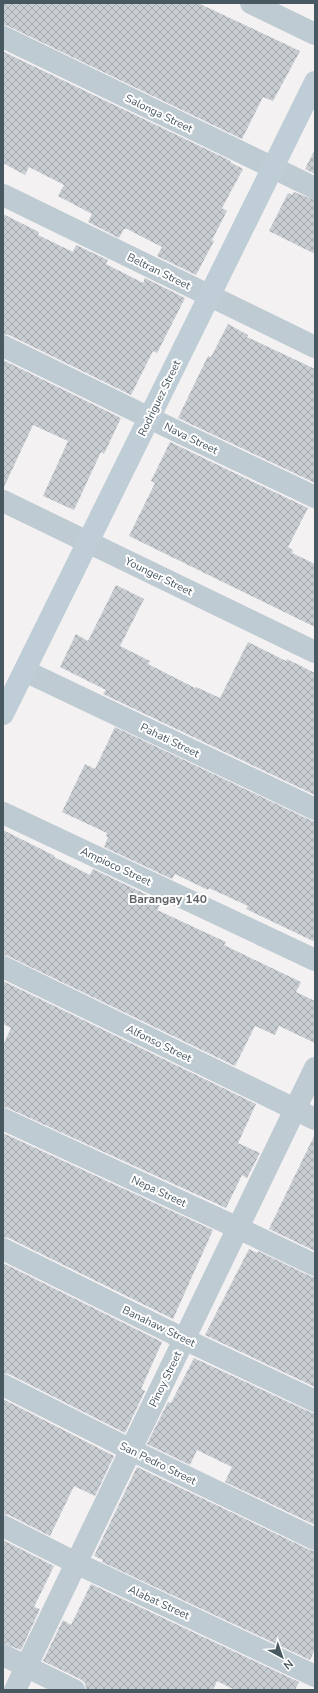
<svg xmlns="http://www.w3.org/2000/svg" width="318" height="1693" font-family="'Nunito Sans',sans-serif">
<defs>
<pattern id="building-cross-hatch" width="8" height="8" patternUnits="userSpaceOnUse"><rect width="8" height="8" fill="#c8cdd2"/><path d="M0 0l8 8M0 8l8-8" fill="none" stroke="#a4a9ae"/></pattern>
</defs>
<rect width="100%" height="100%" fill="#f4f1f2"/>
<g fill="url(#building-cross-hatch)">
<polygon points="3,3 198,3 300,51 273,101 263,97 242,139 8,26 3,25"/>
<polygon points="4,52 231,161 230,162 243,169 222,208 227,211 212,240 214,241 196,275 157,256 162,247 127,229 124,229 119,238 88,222 92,214 58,196 64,185 29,167 25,175 3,163 3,54"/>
<polygon points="315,149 315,174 305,169"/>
<polygon points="294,192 315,200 315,254 269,231 288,193 292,195"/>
<polygon points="3,214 39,232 38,235 73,252 76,245 108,260 106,264 143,283 145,278 185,298 157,353 153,351 131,395 9,335 3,334"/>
<polygon points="228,324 248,335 247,337 315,369 315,483 178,418 208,356 211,357"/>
<polygon points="3,360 121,418 104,454 101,452 74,510 43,496 68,441 33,425 3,489"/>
<polygon points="170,442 308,508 288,547 293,550 292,553 315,564 315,627 129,536 155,483 151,481"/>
<polygon points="116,585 144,599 120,646 150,661 148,664 195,688 196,687 220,698 248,642 286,661 287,659 315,673 315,795 103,694 106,690 60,667 76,634 88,641"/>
<polygon points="115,727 310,820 315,821 315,942 246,909 248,906 209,888 208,890 175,874 172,879 104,847 108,837 106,836 107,833 62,812 85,764 95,769"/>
<polygon points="3,830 55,856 54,857 90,875 93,869 162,902 157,910 226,942 224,945 301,982 296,992 315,1001 315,1043 279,1026 275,1035 255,1026 235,1066 8,956 3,955"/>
<polygon points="3,981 256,1104 238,1143 260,1153 247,1178 242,1175 226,1208 8,1108 3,1107 3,1045 11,1028 3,1024"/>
<polygon points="3,1133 213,1230 173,1319 9,1238 3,1237"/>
<polygon points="315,1134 315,1251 269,1229"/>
<polygon points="249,1249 257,1253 258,1251 310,1276 315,1277 315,1387 205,1335"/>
<polygon points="3,1263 162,1342 141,1389 145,1391 125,1433 9,1374 3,1373"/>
<polygon points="194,1358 310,1412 315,1413 315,1525 225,1482 232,1467 197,1450 190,1465 147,1444 168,1402 171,1403"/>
<polygon points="3,1399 114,1456 95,1496 74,1486 50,1536 9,1515 3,1514"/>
<polygon points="137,1467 310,1550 315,1551 315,1649 310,1660 102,1562 103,1560 94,1556"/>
<polygon points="3,1540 54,1566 34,1607 40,1609 21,1650 3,1643"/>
<polygon points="91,1584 299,1682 295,1690 235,1690 217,1681 213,1690 86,1690 85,1683 80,1679 43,1661 63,1620 71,1625"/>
</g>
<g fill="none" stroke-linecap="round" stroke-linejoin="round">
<g stroke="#becbd2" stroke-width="22">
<polyline points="251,3 315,34"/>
<polyline points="3,37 315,188"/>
<polyline points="3,195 315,347"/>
<polyline points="3,346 168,427 315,497"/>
<polyline points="3,501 315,652"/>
<polyline points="25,671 315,809"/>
<polyline points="3,813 315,960"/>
<polyline points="3,967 315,1119"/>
<polyline points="3,1119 238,1228 315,1265"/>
<polyline points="3,1249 184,1339 315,1401"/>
<polyline points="3,1385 131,1450 315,1539"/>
<polyline points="3,1526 76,1563 315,1676"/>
<polyline points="3,1655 74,1690"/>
<polyline points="15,1690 315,1068"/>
</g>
<polyline stroke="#becdd6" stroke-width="22" points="3,714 315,82"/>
</g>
<g text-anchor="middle" stroke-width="4" stroke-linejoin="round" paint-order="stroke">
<g font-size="11" fill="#485861" stroke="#fff">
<text transform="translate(159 113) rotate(26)" y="4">Salonga Street</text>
<text transform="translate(159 271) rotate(26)" y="4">Beltran Street</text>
<text transform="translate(159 398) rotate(-64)" y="4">Rodriguez Street</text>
<text transform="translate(191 438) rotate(26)" y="4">Nava Street</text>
<text transform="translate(159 576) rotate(26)" y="4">Younger Street</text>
<text transform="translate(170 740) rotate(26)" y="4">Pahati Street</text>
<text transform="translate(116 866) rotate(25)" y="4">Ampioco Street</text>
<text transform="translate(159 1043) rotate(26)" y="4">Alfonso Street</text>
<text transform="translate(159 1191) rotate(25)" y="4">Nepa Street</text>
<text transform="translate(159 1326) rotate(26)" y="4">Banahaw Street</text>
<text transform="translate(165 1379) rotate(-64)" y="4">Pinoy Street</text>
<text transform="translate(158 1463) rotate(26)" y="4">San Pedro Street</text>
<text transform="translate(159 1602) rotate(25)" y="4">Alabat Street</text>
</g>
<g font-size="12" font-weight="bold" fill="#5d6367" stroke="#fff">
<text x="168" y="903">Barangay 140</text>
</g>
</g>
<rect width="318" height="1693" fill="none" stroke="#485861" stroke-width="8"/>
<g transform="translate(282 1657) rotate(140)" stroke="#ffffff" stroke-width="3" paint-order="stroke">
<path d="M0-3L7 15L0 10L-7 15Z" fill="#485861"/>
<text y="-6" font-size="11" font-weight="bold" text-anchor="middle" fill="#485861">N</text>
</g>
</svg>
